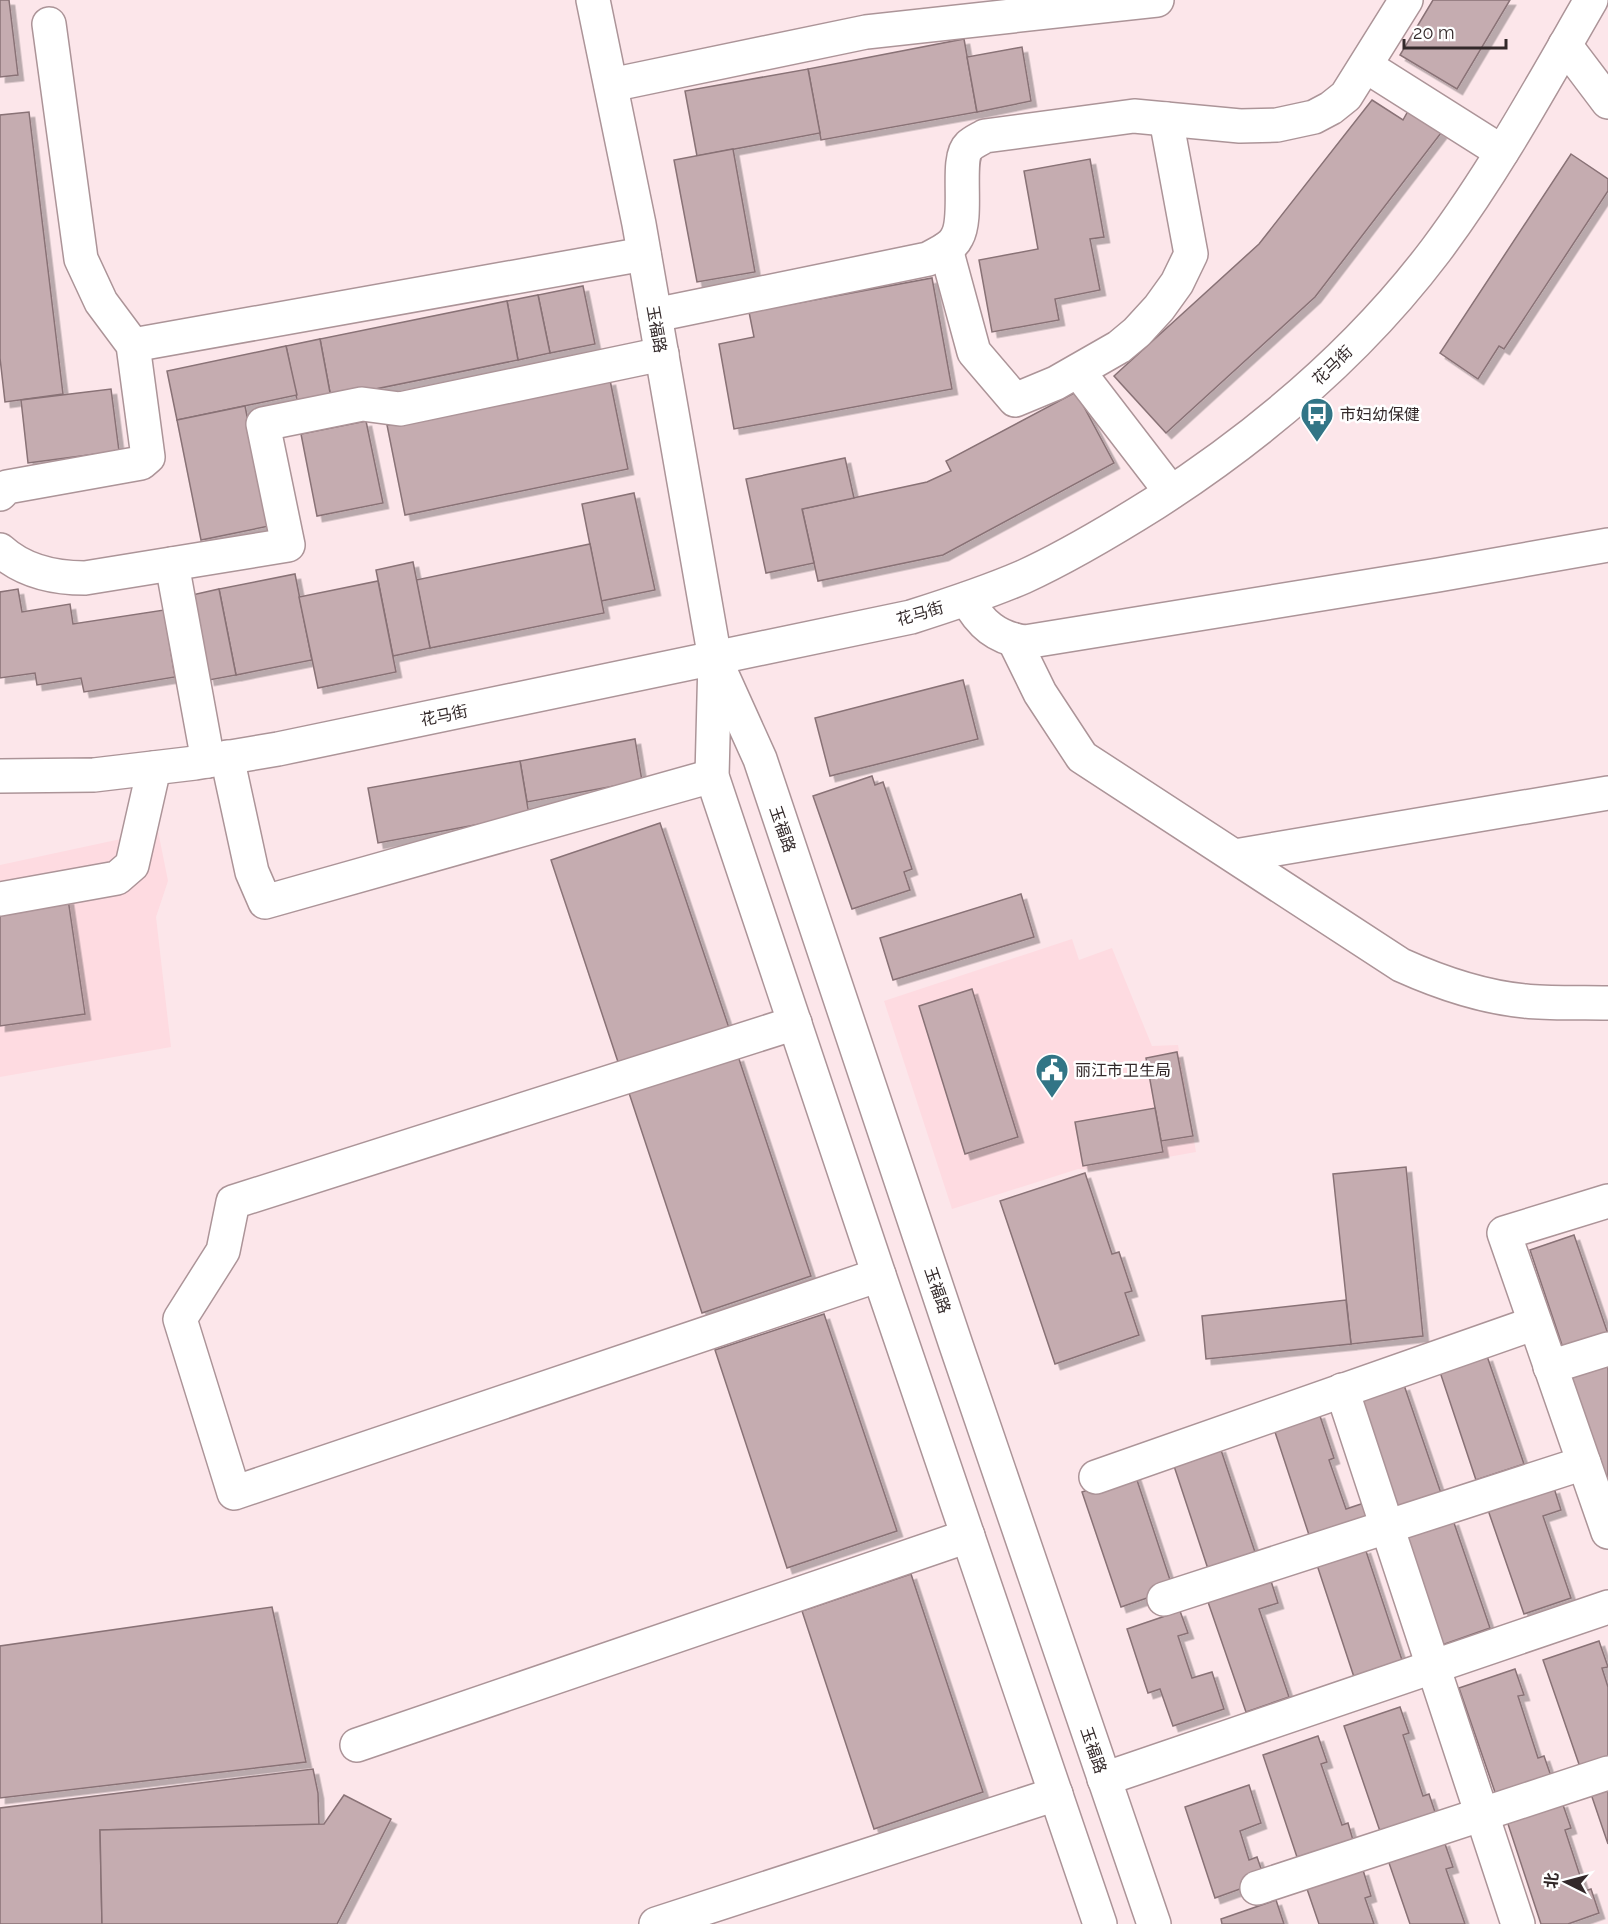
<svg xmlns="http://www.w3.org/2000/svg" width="1608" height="1924" font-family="Raleway,'Noto Sans SC',sans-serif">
<defs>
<filter id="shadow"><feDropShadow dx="5.5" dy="5.5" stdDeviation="0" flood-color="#0004"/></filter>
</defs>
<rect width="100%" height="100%" fill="#fce6ea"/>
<g fill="#fedbe1">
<polygon points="158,831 168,881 156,917 171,1047 0,1077 0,865"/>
<polygon points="1072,939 1079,960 1112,948 1152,1046 1178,1045 1196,1152 1095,1170 1078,1169 952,1209 884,1001"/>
</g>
<g fill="#c5acb0" stroke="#897276" stroke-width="1.5" filter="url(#shadow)">
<polygon points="0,0 9,0 18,75 0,77"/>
<polygon points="1433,0 1510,0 1457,89 1400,55"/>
<polygon points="964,39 977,112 821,140 808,69"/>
<polygon points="1022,47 1031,101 977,112 967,57"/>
<polygon points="808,69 820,133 697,156 685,91"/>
<polygon points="1372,100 1403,120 1408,111 1441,133 1315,297 1166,433 1114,376 1259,244"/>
<polygon points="29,112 63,394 5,402 0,358 0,115"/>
<polygon points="733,149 755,272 697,282 674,160"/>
<polygon points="1571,154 1608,179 1608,191 1504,349 1499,346 1478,379 1440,353"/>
<polygon points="1090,159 1104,237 1090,239 1100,290 1055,299 1059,320 992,332 979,260 1038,249 1024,171"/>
<polygon points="932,278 952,389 734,429 719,344 754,337 749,312"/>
<polygon points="583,286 595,344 550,353 538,295"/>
<polygon points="538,295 550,353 518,360 507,301"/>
<polygon points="507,301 518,360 331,398 320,339"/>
<polygon points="320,339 331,398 298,405 286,346"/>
<polygon points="286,346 297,395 177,420 167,371"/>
<polygon points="610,380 628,469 405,515 387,425"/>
<polygon points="111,389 119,451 28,463 21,400"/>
<polygon points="1076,392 1114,463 943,555 818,581 802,509 927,482 951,471 946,461"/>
<polygon points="245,406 269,526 201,540 177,420"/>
<polygon points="366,421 383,503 317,516 301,434"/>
<polygon points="845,458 854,498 802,509 814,563 766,573 746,479"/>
<polygon points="634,493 655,590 601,601 582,504"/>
<polygon points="590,544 604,613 430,648 416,580"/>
<polygon points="413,562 430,648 393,656 376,570"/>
<polygon points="295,574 312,660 236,675 219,589"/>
<polygon points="378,581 396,672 318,688 299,597"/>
<polygon points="18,589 22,612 70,604 73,624 164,610 175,677 84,692 81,678 37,685 35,673 0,678 0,592"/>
<polygon points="219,589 236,675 209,680 192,595"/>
<polygon points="963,680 978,739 830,776 815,718"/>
<polygon points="635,739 642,781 527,802 520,761"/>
<polygon points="520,761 529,815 378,843 368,788"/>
<polygon points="872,776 875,785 883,782 912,869 904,872 910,890 852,909 813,796"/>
<polygon points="660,823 729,1028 619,1065 551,860"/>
<polygon points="1021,894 1034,937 893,980 880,938"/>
<polygon points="68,899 85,1014 0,1026 0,909"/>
<polygon points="972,989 1018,1137 965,1154 919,1006"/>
<polygon points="1177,1052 1193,1136 1161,1141 1146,1058"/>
<polygon points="738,1056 811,1276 702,1313 629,1093"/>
<polygon points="1155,1108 1163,1152 1083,1166 1075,1122"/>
<polygon points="1406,1167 1423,1336 1351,1344 1333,1174"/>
<polygon points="1085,1173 1112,1254 1119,1252 1132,1291 1125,1293 1139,1335 1055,1364 1000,1201"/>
<polygon points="1574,1235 1608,1334 1564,1351 1530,1250"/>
<polygon points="1346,1300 1351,1344 1206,1359 1202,1316"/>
<polygon points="824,1314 897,1531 787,1568 715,1350"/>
<polygon points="1487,1356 1524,1464 1476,1480 1440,1372"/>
<polygon points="1608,1362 1608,1480 1606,1481 1571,1375"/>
<polygon points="1404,1385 1442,1496 1396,1511 1359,1400"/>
<polygon points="1319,1413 1334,1458 1329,1460 1346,1509 1367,1502 1373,1519 1311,1541 1274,1429"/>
<polygon points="1220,1447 1257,1558 1210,1575 1173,1463"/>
<polygon points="1135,1474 1173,1589 1121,1607 1082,1492"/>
<polygon points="1554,1488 1561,1510 1543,1516 1571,1598 1524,1614 1488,1510"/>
<polygon points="1453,1520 1490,1628 1442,1645 1406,1536"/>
<polygon points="1365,1548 1402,1660 1354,1677 1317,1565"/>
<polygon points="911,1574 983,1792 874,1829 802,1611"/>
<polygon points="1271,1581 1278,1603 1259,1609 1289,1697 1246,1712 1208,1602"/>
<polygon points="272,1607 306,1762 0,1798 0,1646"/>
<polygon points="1180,1611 1188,1633 1178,1636 1192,1678 1212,1672 1224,1709 1173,1726 1160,1689 1148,1693 1127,1629"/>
<polygon points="1599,1641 1608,1667 1602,1668 1608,1687 1608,1761 1581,1770 1543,1660"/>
<polygon points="1515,1669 1524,1695 1518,1696 1538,1758 1544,1756 1552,1779 1497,1798 1459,1688"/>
<polygon points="1400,1707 1409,1733 1403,1735 1423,1796 1429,1794 1437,1818 1382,1837 1344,1726"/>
<polygon points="1318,1736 1327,1762 1321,1764 1342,1825 1348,1823 1355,1847 1300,1866 1263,1755"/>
<polygon points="313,1769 318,1793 319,1825 100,1830 102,1924 0,1924 0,1808"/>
<polygon points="1249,1785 1261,1823 1240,1831 1249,1860 1257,1857 1265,1880 1215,1898 1185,1807"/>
<polygon points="1608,1788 1608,1844 1591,1794"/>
<polygon points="344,1795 391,1819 337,1924 102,1924 100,1830 324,1824"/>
<polygon points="1562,1802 1571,1828 1565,1830 1585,1891 1591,1889 1599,1913 1568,1924 1541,1924 1507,1821"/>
<polygon points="1444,1841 1453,1867 1446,1869 1465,1924 1410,1924 1388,1860"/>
<polygon points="1363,1870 1371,1896 1365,1898 1374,1924 1319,1924 1307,1889"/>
<polygon points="1276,1900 1284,1924 1222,1924 1221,1919"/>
</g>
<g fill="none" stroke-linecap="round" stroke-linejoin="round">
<g stroke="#ac9498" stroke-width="36">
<g id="minor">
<polyline points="593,0 639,224 715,659 712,776 879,1275 1100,1924"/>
<polyline points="1565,45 1608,102"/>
<polyline points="1366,66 1502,152"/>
<polyline points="611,85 866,32 1157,0"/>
<polyline points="946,249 974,352 1015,400 1056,383 1119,347 1137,332 1159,308 1177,283 1191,254 1166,119"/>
<path d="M 655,315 L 928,259 C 938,253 952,248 957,237 C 969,216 955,159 969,146 C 973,142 980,139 985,136 L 1134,116 L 1240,126 L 1277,125 L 1314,117 L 1331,108 L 1346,96 L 1406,0"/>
<polyline points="133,345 644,254"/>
<polyline points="1078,371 1171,492"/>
<polyline points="0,494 7,487 141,463 148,457 133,345 101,302 81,259 49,24"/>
<path d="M 0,550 C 24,572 54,578 85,578 L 288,545 L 263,424 L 362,404 L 400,409 L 662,354"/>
<polyline points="172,564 208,761"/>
<path d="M 967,599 C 980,624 997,638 1025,642 L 1438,575 L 1608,545"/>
<path d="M 1014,640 L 1040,693 L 1082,757 L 1401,965 C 1441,983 1482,997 1525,1001 C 1552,1004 1581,1002 1608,1003"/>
<polyline points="718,666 760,759 956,1345 1154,1924"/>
<polyline points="227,757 252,872 265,902 712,776"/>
<path d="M 0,776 L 94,775 L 195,763 L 278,749 L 911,617 C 949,605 986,593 1023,577 C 1069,556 1112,530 1155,503 C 1262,434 1359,352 1436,250 C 1495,171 1542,85 1591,0"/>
<polyline points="1235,856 1608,793"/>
<polyline points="0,899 117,878 132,865 154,768"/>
<polyline points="795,1023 233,1202 223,1251 180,1319 234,1493 879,1275"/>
<polyline points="1608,1201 1504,1233 1608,1532"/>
<polyline points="1550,1367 1608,1349"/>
<polyline points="1342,1390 1518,1924"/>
<polyline points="1096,1477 1535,1323"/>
<polyline points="1164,1599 1584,1463"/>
<polyline points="357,1745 968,1536"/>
<polyline points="1104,1779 1608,1607"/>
<polyline points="1257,1888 1608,1773"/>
<polyline points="656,1924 1056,1794"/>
</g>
</g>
<use href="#minor" stroke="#fff" stroke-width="33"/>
</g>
<defs>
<g id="bus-pin" transform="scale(1.725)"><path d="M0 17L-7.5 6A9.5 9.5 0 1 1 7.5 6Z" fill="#327586" stroke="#fff"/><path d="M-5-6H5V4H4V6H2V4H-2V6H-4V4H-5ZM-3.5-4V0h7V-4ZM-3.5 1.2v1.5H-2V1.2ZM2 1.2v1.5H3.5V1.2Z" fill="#fff"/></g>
<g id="civic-pin" transform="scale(1.725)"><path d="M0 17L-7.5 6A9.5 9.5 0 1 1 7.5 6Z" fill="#327586" stroke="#fff"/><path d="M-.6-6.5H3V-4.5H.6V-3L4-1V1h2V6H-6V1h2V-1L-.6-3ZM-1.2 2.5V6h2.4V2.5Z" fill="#fff"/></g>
</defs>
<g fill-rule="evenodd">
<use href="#bus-pin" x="1317" y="414"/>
<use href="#civic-pin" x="1052" y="1070"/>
</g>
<g text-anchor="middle" stroke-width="5" stroke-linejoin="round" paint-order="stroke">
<g font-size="16" fill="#33292a" stroke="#fff">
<text transform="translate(657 329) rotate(80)" y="6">玉福路</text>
<text transform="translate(1332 365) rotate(-44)" y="6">花马街</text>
<text transform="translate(920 613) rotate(-16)" y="6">花马街</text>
<text transform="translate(444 715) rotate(-12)" y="6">花马街</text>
<text transform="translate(783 829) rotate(71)" y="6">玉福路</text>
<text transform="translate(938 1290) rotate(71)" y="6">玉福路</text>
<text transform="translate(1094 1750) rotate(71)" y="6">玉福路</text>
</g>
<g font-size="16" fill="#33292a" stroke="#fff" text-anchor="start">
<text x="1340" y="420">市妇幼保健</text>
<text x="1075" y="1076">丽江市卫生局</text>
</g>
</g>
<g transform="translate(1566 1882) rotate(276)" stroke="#ffffff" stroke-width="4.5" paint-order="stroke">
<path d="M0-4.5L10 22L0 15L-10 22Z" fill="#33292a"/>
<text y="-9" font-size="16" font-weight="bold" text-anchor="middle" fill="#33292a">北</text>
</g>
<path d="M1404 39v9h102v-9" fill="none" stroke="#33292a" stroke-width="3"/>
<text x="1413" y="39" font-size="18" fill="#33292a" stroke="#ffffff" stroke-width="4.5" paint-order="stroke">20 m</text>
</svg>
